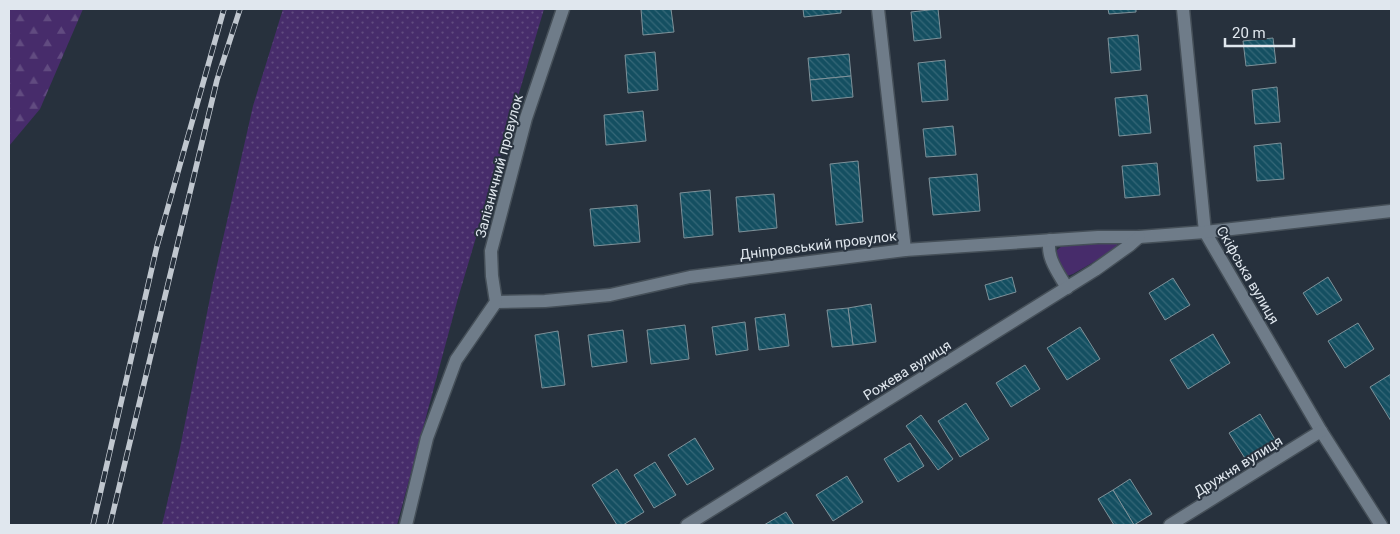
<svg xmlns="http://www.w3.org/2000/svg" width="1400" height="534" font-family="Roboto,sans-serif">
<defs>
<pattern id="forest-firs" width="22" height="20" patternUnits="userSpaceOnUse" patternTransform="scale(1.25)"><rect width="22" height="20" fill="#472c6b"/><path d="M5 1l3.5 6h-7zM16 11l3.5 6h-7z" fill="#614b80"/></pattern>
<pattern id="garden-dots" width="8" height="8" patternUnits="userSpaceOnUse" patternTransform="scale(1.25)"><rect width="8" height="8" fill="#472c6b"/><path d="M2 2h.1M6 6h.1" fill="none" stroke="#614b80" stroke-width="1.8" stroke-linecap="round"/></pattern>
<pattern id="building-back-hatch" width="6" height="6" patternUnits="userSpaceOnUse" patternTransform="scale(1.25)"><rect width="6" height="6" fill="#144f61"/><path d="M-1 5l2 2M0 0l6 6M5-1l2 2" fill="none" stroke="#366878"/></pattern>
</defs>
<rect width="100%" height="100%" fill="#27313d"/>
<polygon fill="#472c6b" points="1111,243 1117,244 1118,246 1116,249 1073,274 1067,276 1055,255 1057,250 1062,246"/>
<polygon fill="url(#forest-firs)" points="9,9 83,9 40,109 9,146"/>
<polygon fill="url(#garden-dots)" points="283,9 544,9 458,298 397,525 162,525 180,448 213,283 253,106"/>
<g fill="url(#building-back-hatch)" stroke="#7e9199">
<polygon points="641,9 671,9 674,32 643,35"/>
<polygon points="803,9 841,9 841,13 804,17"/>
<polygon points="938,9 941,38 914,41 911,12"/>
<polygon points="1108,9 1136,9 1136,12 1109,14"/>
<polygon points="1138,35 1141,70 1111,73 1108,38"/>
<polygon points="1273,38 1276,63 1246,66 1243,41"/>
<polygon points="655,52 658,90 628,93 625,55"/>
<polygon points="849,54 851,76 810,80 808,58"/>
<polygon points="945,60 948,100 922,102 918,63"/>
<polygon points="851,76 853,97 812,101 810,80"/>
<polygon points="1277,87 1280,122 1255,124 1252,90"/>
<polygon points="1147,95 1151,133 1119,136 1115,98"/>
<polygon points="643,111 646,141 606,145 604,115"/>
<polygon points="953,126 956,155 926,157 923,129"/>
<polygon points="1281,143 1284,179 1257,181 1254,146"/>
<polygon points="858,161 863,222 836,225 830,164"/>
<polygon points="1157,163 1160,195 1125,198 1122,166"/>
<polygon points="977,174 980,211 933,215 929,178"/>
<polygon points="710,190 713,235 684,238 680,193"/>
<polygon points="774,194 777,228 739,232 736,197"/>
<polygon points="637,205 640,242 594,246 590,209"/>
<polygon points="1012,277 1016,292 989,300 985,285"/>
<polygon points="1328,277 1342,300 1317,315 1303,293"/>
<polygon points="1173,278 1190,305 1165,320 1149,293"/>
<polygon points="871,304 876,342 853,345 848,308"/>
<polygon points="848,308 853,345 832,347 827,310"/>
<polygon points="785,314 789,346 759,350 755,318"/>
<polygon points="745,322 748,350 716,355 712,327"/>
<polygon points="1358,323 1374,349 1345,368 1328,341"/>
<polygon points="685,325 689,359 651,364 647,330"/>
<polygon points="1080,327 1100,359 1067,380 1047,348"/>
<polygon points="623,330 627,362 592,367 588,335"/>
<polygon points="558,331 565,385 542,388 535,335"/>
<polygon points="1213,334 1230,363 1188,389 1170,360"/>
<polygon points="1025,365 1040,389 1011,407 996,383"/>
<polygon points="1391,374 1391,421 1370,387"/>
<polygon points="966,403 989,439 960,457 938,421"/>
<polygon points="1260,414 1276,441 1246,460 1229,433"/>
<polygon points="921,415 953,459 938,470 906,426"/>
<polygon points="695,438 714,469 687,485 668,455"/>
<polygon points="910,443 924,466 898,482 884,459"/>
<polygon points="655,462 676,495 654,508 634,475"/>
<polygon points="617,469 644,512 623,525 617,525 592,485"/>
<polygon points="847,476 863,502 833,521 816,495"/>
<polygon points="1130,479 1152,514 1134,525 1113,490"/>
<polygon points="1113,490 1134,525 1114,525 1098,499"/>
<polygon points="786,512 794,525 764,525"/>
</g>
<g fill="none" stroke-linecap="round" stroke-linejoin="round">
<g stroke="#454f58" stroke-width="15">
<g id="minor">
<polyline points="1183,9 1205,232 1321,431 1381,525"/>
<path d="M 1050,240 C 1045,256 1059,274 1067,288"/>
<polyline points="905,250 1098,237 1139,237 1205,232 1391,211"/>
<polyline points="496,302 545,301 610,295 690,277 905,250 878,9"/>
<polyline points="406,525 427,438 456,360 496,302 492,276 491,251 526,118 563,9"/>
<polyline points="687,525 1095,270 1130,245 1139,237"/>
<polyline points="1170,525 1321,431"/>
</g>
</g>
<use href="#minor" stroke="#6f7c89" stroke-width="12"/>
<g stroke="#c0c7cf" stroke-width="5.5">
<g id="rail">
<polyline points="93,525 157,246 224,9"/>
<polyline points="110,525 217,80 240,9"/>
</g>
</g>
<use href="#rail" stroke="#27313d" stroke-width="4" stroke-dasharray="11" stroke-linecap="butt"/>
</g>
<g text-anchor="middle" stroke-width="4" stroke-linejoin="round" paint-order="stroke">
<g font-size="14" fill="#e0e7ee" stroke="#27313d">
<text transform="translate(499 166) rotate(-75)" y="5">Залізничний провулок</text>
<text transform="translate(818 245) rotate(-7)" y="5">Дніпровський провулок</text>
<text transform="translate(1248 275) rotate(60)" y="5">Скіфська вулиця</text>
<text transform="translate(907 370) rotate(-32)" y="5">Рожева вулиця</text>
<text transform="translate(1238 466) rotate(-32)" y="5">Дружня вулиця</text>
</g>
</g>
<rect width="1400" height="534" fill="none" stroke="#e0e7ee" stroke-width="20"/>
<path d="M1225 38v8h69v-8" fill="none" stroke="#e0e7ee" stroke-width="2.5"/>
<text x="1232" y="38" font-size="15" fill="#e0e7ee" stroke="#27313d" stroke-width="4" paint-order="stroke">20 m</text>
</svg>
